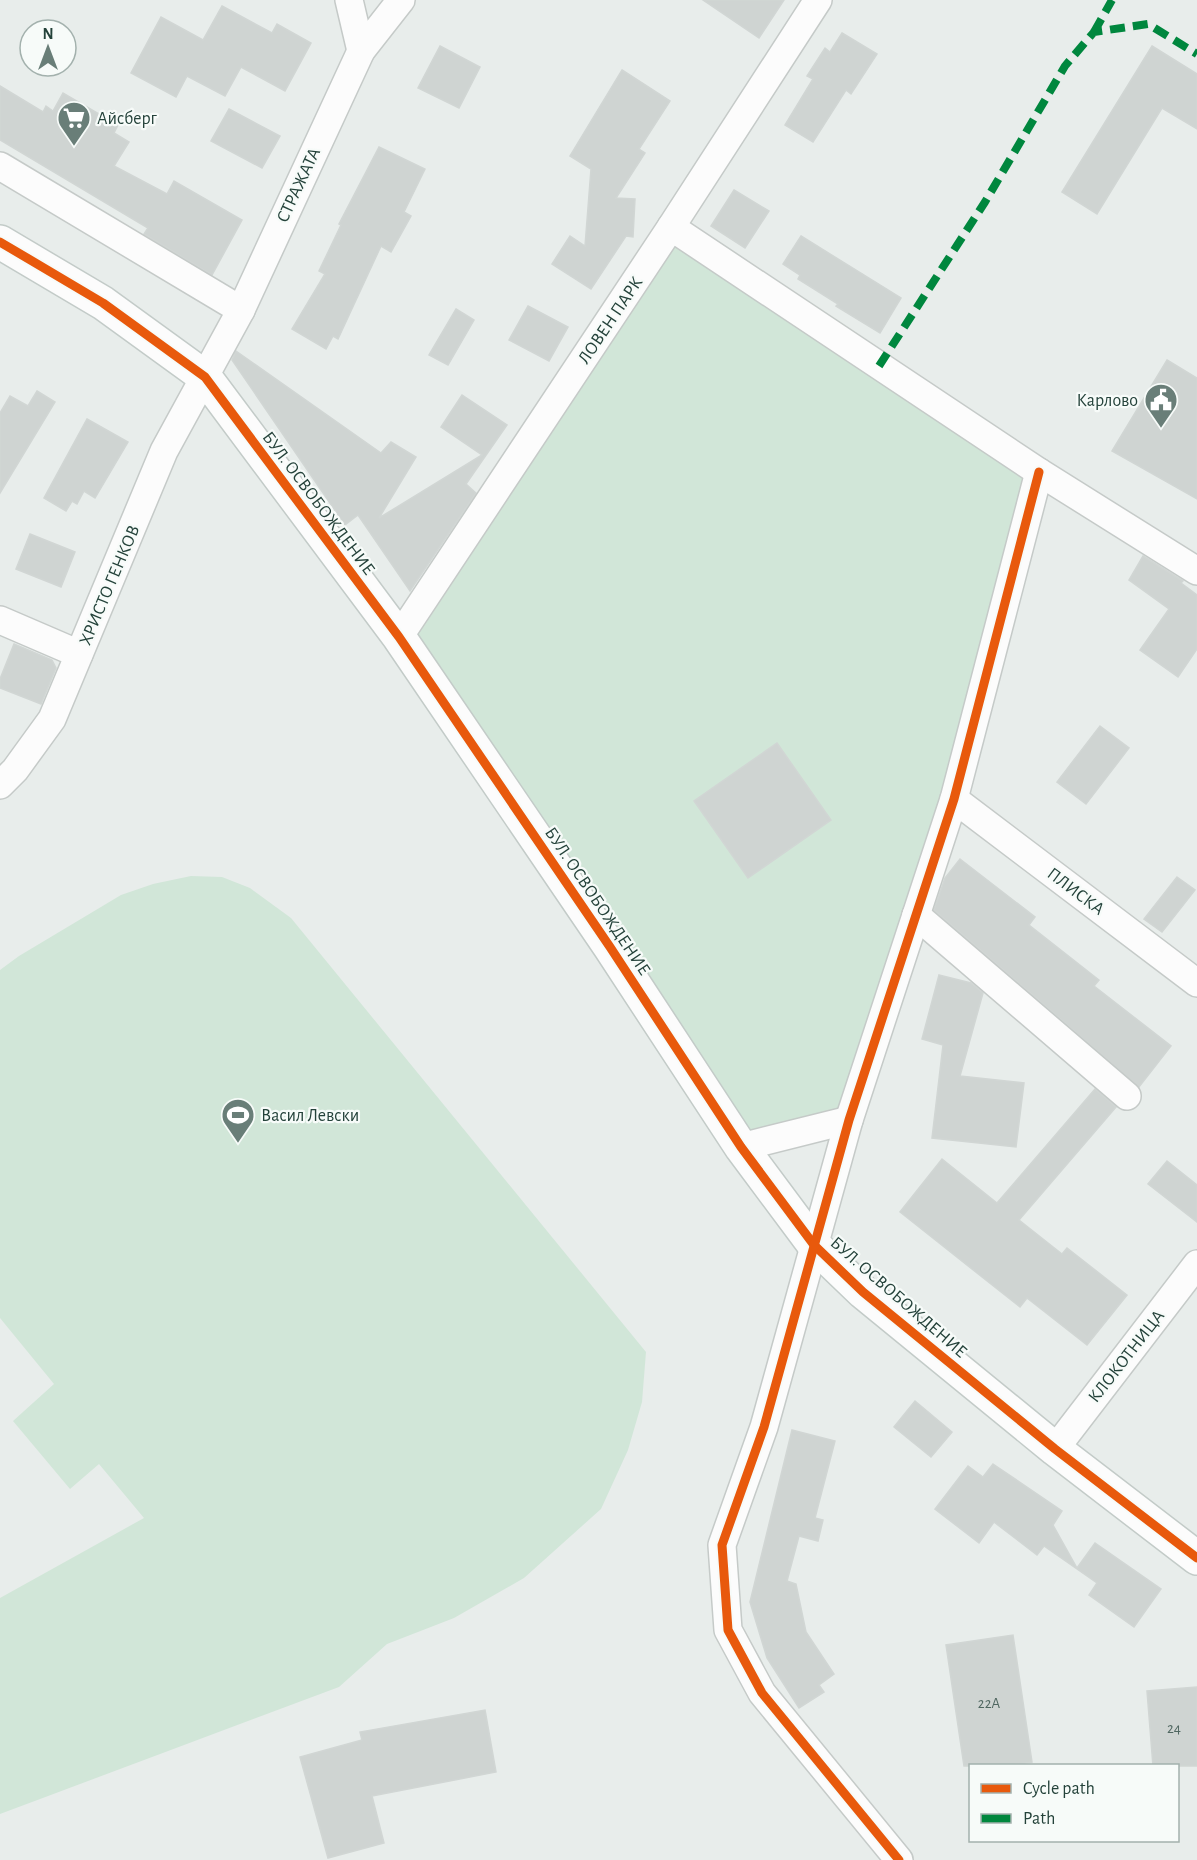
<svg xmlns="http://www.w3.org/2000/svg" width="1197" height="1860" font-family="'Alegreya Sans',sans-serif">
<rect width="100%" height="100%" fill="#e8edeb"/>
<g fill="#d1e6d8">
<polygon points="671,227 1039,472 849,1120 741,1147 399,637"/>
<polygon points="191,876 222,877 250,888 291,918 646,1352 642,1402 628,1450 601,1509 524,1578 454,1618 387,1644 339,1687 0,1814 0,1598 144,1518 99,1464 70,1489 13,1421 54,1384 0,1318 0,970 19,956 121,895 153,884"/>
</g>
<g fill="#cfd4d2" stroke="#d1d6d4" stroke-width="1.5">
<polygon points="703,0 784,0 759,38"/>
<polygon points="222,6 272,33 277,24 311,43 285,91 241,67 225,96 187,76 176,97 131,73 161,17 203,40"/>
<polygon points="842,33 877,54 851,94 846,90 813,142 785,125 813,79 807,76 825,48 830,52"/>
<polygon points="440,46 480,67 459,108 418,88"/>
<polygon points="1152,46 1197,74 1197,129 1162,108 1097,214 1062,192"/>
<polygon points="622,70 670,101 639,149 645,153 616,198 635,199 633,237 626,236 591,289 552,264 570,236 585,246 591,169 570,156"/>
<polygon points="0,86 43,112 46,106 53,111 63,93 118,125 114,133 129,142 114,166 167,194 174,181 242,220 212,275 144,234 148,228 0,140"/>
<polygon points="229,109 280,136 262,168 211,141"/>
<polygon points="379,147 425,169 404,212 411,216 391,252 381,246 338,339 333,336 326,349 292,329 325,274 319,271 341,225 339,224"/>
<polygon points="734,190 769,211 745,248 711,226"/>
<polygon points="801,236 901,298 880,333 836,306 838,304 798,279 800,275 783,264"/>
<polygon points="528,306 568,327 549,361 509,340"/>
<polygon points="456,309 474,320 448,365 429,355"/>
<polygon points="236,351 381,453 391,442 416,457 379,518 482,455 441,427 462,395 507,425 466,484 476,493 410,591 358,515 345,525 232,360"/>
<polygon points="1167,360 1197,378 1197,499 1112,451"/>
<polygon points="37,391 55,402 0,493 0,413 10,396 28,406"/>
<polygon points="87,419 128,442 95,498 84,491 77,504 72,501 66,511 44,498"/>
<polygon points="30,534 75,552 61,587 16,569"/>
<polygon points="1143,556 1183,581 1181,583 1197,595 1197,649 1178,677 1140,650 1169,609 1129,580"/>
<polygon points="14,644 52,660 56,668 41,704 0,688 0,679"/>
<polygon points="1100,726 1129,748 1086,804 1057,782"/>
<polygon points="777,743 831,820 748,878 694,801"/>
<polygon points="960,859 1035,917 1029,925 1099,980 1094,986 1171,1046 1139,1087 934,910 945,878"/>
<polygon points="1177,877 1195,890 1162,932 1144,919"/>
<polygon points="939,975 971,983 983,993 960,1076 1024,1083 1016,1147 932,1138 943,1045 922,1039"/>
<polygon points="1095,1089 1116,1107 1019,1220 1062,1254 1067,1248 1127,1295 1087,1345 1027,1298 1020,1307 900,1212 942,1159 997,1203"/>
<polygon points="1167,1161 1197,1185 1197,1222 1148,1184"/>
<polygon points="915,1401 952,1432 931,1457 894,1427"/>
<polygon points="792,1430 835,1441 815,1518 823,1520 818,1541 799,1536 787,1581 796,1584 806,1632 834,1674 819,1685 824,1692 799,1708 767,1658 750,1602"/>
<polygon points="993,1464 1062,1511 1053,1525 1077,1568 1095,1543 1161,1589 1134,1627 1089,1595 1097,1583 1044,1546 1037,1555 994,1522 979,1543 935,1509 968,1466 983,1477"/>
<polygon points="1013,1635 1032,1762 1005,1766 964,1766 946,1645"/>
<polygon points="1197,1687 1197,1766 1153,1766 1147,1691"/>
<polygon points="485,1710 496,1772 372,1796 384,1843 328,1858 300,1757 362,1740 360,1732"/>
</g>
<g fill="none" stroke-linecap="round" stroke-linejoin="round">
<g stroke="#c5cac8" stroke-width="30">
<g id="minor">
<polyline points="349,0 361,51"/>
<polyline points="0,166 241,310"/>
<polyline points="671,227 1039,472 1197,571"/>
<polyline points="0,620 79,654"/>
<polyline points="399,637 671,227 818,0"/>
<polyline points="0,785 15,770 52,719 164,451 241,310 361,51 401,0"/>
<polyline points="954,799 1197,983"/>
<polyline points="916,915 1127,1096"/>
<polyline points="741,1147 849,1120"/>
<polyline points="1055,1449 1197,1264"/>
<polyline points="899,1860 762,1693 728,1630 722,1545 764,1427 849,1120 954,799 1039,472"/>
</g>
</g>
<g stroke="#c3cbc8" stroke-width="36">
<polyline id="secondary" points="0,242 103,303 205,377 399,637 610,947 741,1147 814,1245 863,1292 1055,1449 1197,1558"/>
</g>
<use href="#minor" stroke="#fcfcfc" stroke-width="27"/>
<use href="#secondary" stroke="#fcfcfc" stroke-width="33"/>
<g stroke="#00873e" stroke-width="8" stroke-dasharray="15 8" stroke-linecap="butt">
<polyline points="1094,32 1112,0"/>
<polyline points="879,366 985,202 1065,66 1094,32 1148,24 1197,54"/>
</g>
<g stroke="#f7fbf9" stroke-width="13">
<g id="cycleway">
<polyline points="0,242 103,303 205,377 399,637 610,947 741,1147 814,1245 863,1292 1055,1449 1197,1558"/>
<polyline points="899,1860 762,1693 728,1630 722,1545 764,1427 849,1120 954,799 1039,472"/>
</g>
</g>
<use href="#cycleway" stroke="#e8590c" stroke-width="9"/>
</g>
<defs>
<g id="supermarket-pin" transform="scale(1.725)"><path d="M0 17L-7.5 6A9.5 9.5 0 1 1 7.5 6Z" fill="#697e78" stroke="#f7fbf9"/><path d="M-6-5.5h2.5l.6 2H6L4.5 2H-2.5L-4.4-4H-6ZM-1.5 3.2a1.3 1.3 0 1 0 .1 0ZM3 3.2a1.3 1.3 0 1 0 .1 0Z" fill="#fff"/></g>
<g id="civic-pin" transform="scale(1.725)"><path d="M0 17L-7.5 6A9.5 9.5 0 1 1 7.5 6Z" fill="#697e78" stroke="#f7fbf9"/><path d="M-.6-6.5H3V-4.5H.6V-3L4-1V1h2V6H-6V1h2V-1L-.6-3ZM-1.2 2.5V6h2.4V2.5Z" fill="#fff"/></g>
<g id="stadium-pin" transform="scale(1.725)"><path d="M0 17L-7.5 6A9.5 9.5 0 1 1 7.5 6Z" fill="#697e78" stroke="#f7fbf9"/><path d="M0-5a6.5 5 0 1 0 0 10a6.5 5 0 1 0 0-10ZM-3.5-1.8h7v3.6h-7Z" fill="#fff"/></g>
</defs>
<g fill-rule="evenodd">
<use href="#supermarket-pin" x="74" y="118"/>
<use href="#civic-pin" x="1161" y="400"/>
<use href="#stadium-pin" x="238" y="1115"/>
</g>
<g text-anchor="middle" stroke-width="4.5" stroke-linejoin="round" paint-order="stroke">
<g font-size="15" fill="#506761">
<text x="989" y="1708">22A</text>
<text x="1174" y="1733">24</text>
</g>
<g font-size="18" fill="#24423a" stroke="#f7fbf9" text-anchor="start">
<text x="97" y="124">Айсберг</text>
<text x="1138" y="406" text-anchor="end">Карлово</text>
<text x="261" y="1121">Васил Левски</text>
</g>
<g font-size="18" fill="#24423a" stroke="#f7fbf9">
<text transform="translate(298 185) rotate(-65)" y="6">СТРАЖАТА</text>
<text transform="translate(610 320) rotate(-56)" y="6">ЛОВЕН ПАРК</text>
<text transform="translate(319 503) rotate(53)" y="6">БУЛ. ОСВОБОЖДЕНИЕ</text>
<text transform="translate(109 585) rotate(-67)" y="6">ХРИСТО ГЕНКОВ</text>
<text transform="translate(1076 891) rotate(37)" y="6">ПЛИСКА</text>
<text transform="translate(598 901) rotate(56)" y="6">БУЛ. ОСВОБОЖДЕНИЕ</text>
<text transform="translate(899 1297) rotate(41)" y="6">БУЛ. ОСВОБОЖДЕНИЕ</text>
<text transform="translate(1126 1356) rotate(-52)" y="6">КЛОКОТНИЦА</text>
</g>
</g>
<rect x="969" y="1764" width="210" height="78" fill="#f7fbf9" stroke="#a3b1ad" stroke-width="1.5"/>
<rect x="981" y="1784" width="30" height="9" fill="#e8590c" stroke="#a3b1ad" stroke-width="1.5"/>
<text x="1023" y="1794" font-size="18" fill="#24423a">Cycle path</text>
<rect x="981" y="1814" width="30" height="9" fill="#00873e" stroke="#a3b1ad" stroke-width="1.5"/>
<text x="1023" y="1824" font-size="18" fill="#24423a">Path</text>
<g transform="translate(48 48)"><circle r="28" fill="#f7fbf9" stroke="#a3b1ad" stroke-width="1.5"/>
<path d="M0-4.5L10 22L0 15L-10 22Z" fill="#697e78"/>
<text y="-9" font-size="16" font-weight="bold" text-anchor="middle" fill="#24423a">N</text>
</g>
</svg>
